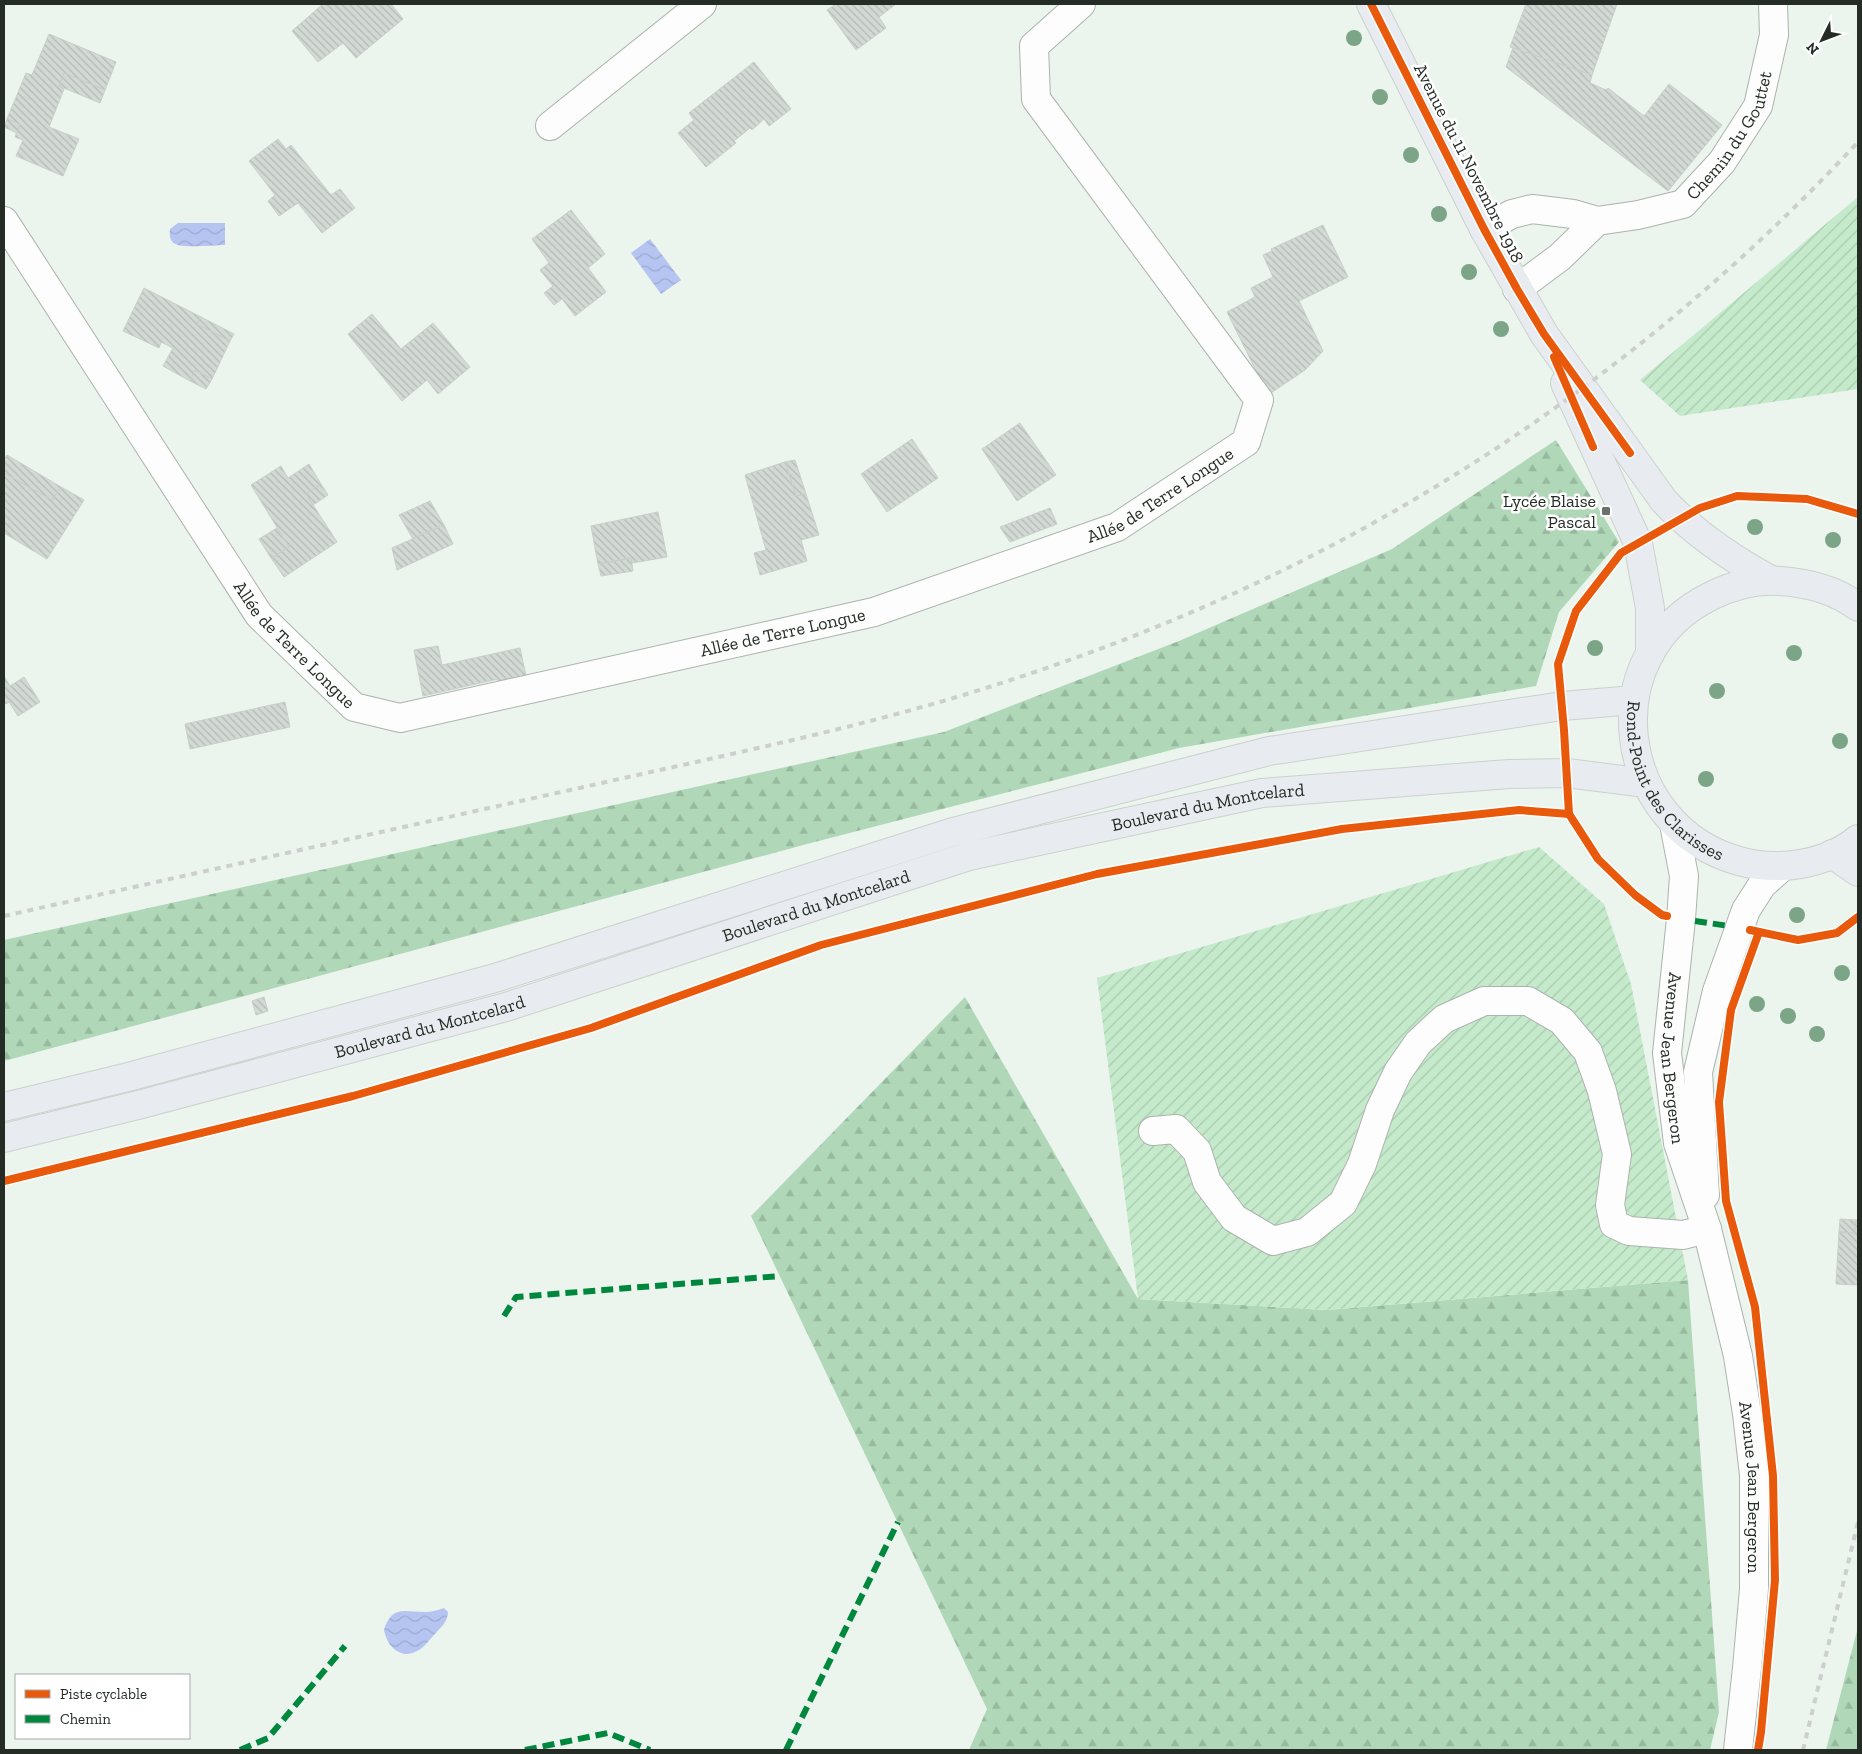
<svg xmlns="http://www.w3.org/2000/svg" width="1862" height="1754" font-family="'Zilla Slab',serif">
<defs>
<pattern id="forest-firs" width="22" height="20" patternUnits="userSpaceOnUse" patternTransform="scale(1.25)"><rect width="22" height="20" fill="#b0d8b8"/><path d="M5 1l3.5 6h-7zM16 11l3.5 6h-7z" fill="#97ba9e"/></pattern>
<pattern id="garden-furrows" width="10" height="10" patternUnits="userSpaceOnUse" patternTransform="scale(1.25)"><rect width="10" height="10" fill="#c5eacb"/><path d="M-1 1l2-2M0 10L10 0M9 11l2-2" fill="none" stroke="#a9c9ae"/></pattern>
<pattern id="water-waves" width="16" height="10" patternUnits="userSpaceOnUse" patternTransform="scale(1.25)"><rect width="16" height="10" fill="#b6c4f2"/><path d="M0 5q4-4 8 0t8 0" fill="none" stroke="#9ca9cf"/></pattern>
<pattern id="building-back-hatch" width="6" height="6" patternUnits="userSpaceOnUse" patternTransform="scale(1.25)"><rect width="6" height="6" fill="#d3d9d4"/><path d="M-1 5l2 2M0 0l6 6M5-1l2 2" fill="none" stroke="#b5bab6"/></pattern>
</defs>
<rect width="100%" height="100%" fill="#ebf4ed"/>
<g fill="url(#forest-firs)">
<polygon points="1556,440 1619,542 1559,612 1536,686 1179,748 807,844 4,1061 4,940 944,732 1179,641 1392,549"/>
<polygon points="965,997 1138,1299 1326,1310 1688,1280 1719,1712 1710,1750 969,1750 987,1709 751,1216"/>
<polygon points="1858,1627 1858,1750 1826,1750"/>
</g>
<g fill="url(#garden-furrows)">
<polygon points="1858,197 1858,389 1680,416 1640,380"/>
<polygon points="1539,847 1604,904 1631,984 1688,1280 1326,1310 1138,1299 1097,978"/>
</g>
<g fill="url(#water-waves)">
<path d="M 178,223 L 225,223 L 225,245 C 213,245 189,248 178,245 C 170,243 169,236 170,229 Z"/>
<polygon points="650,239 681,280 661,294 631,253"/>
<path d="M 444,1608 L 448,1612 C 448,1622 440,1628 434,1635 C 429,1640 424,1648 417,1651 C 400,1660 387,1646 384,1630 C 392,1605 404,1612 425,1612 C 432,1612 438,1610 444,1608 Z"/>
</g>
<g fill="url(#building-back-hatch)" stroke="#c8cfc9">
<polygon points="323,4 391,4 403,19 356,58 343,43 318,62 292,31"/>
<polygon points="836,4 896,4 879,17 886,28 856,50 827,10"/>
<polygon points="1526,4 1617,4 1592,75 1510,47"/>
<polygon points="49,34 116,62 105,90 64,73 59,86 64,89 49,127 79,139 63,176 16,156 23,140 15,137 20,124 7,119 26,73 32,75"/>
<polygon points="1513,48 1592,75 1590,83 1606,90 1608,88 1644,116 1669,84 1722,125 1668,191 1506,67"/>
<polygon points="754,62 791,109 769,126 764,119 752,130 750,128 734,141 736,143 706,167 678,133 694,120 689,113"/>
<polygon points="64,73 105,90 100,103 59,86"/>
<polygon points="7,119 20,124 17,133 4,127"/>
<polygon points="278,139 286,149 291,145 331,195 340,189 355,208 322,233 298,203 279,216 268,201 275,195 249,161"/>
<polygon points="571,210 605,254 588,268 606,292 575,316 562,299 554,305 544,293 553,286 540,270 549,263 532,239"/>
<polygon points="1323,225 1348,277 1299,301 1323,351 1305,370 1268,395 1227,312 1255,297 1251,288 1273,277 1263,255 1272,251 1271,249"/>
<polygon points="144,288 201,317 197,324 230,341 212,379 195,370 190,381 163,366 173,348 161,342 159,348 123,331"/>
<polygon points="372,314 401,349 433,323 470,367 438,394 427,380 402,401 348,334"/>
<polygon points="201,317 234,334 230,341 197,324"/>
<polygon points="195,370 212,379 206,389 190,381"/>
<polygon points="1020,423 1056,475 1017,501 982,449"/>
<polygon points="912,439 938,478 887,512 861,474"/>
<polygon points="7,455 61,487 52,500 4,473 4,460"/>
<polygon points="795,460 806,494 796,496 785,462"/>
<polygon points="785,462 796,496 806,494 819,535 801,540 807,561 760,575 754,553 766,550 745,475"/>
<polygon points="309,464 321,484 306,494 337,542 284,577 271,558 289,547 251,485 281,466 288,478"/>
<polygon points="4,473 52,500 61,487 84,500 47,559 4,533"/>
<polygon points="321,484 328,495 313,505 306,494"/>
<polygon points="430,501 444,525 413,539 399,515"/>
<polygon points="1050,508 1057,524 1010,542 1000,527"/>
<polygon points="658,512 667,557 632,563 631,558 598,564 591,526"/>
<polygon points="444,525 453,544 397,570 392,548"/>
<polygon points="277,528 289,547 271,558 259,539"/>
<polygon points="631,558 633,571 601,576 598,564"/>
<polygon points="438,646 442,665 520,648 526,676 498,682 498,679 423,696 414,650"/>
<polygon points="4,676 10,686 24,677 40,702 18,716 9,702 6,704 4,701"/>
<polygon points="285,702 290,727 190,749 185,724"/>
<polygon points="264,997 268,1011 256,1015 252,1001"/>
<polygon points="1840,1219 1856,1220 1855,1233 1839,1232"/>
<polygon points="1856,1220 1858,1220 1858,1285 1836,1284 1839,1232 1855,1233"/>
</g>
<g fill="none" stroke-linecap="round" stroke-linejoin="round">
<g stroke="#acb3ad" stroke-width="30">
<g id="minor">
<polyline points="550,126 702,4"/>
<path id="s1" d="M 4,221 L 259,615 L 354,707 L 400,718 L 874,612 L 1117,527 L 1246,442 L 1259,400 L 1036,99 L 1034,46 L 1081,4"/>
<path id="s2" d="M 1484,229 L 1512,214 L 1532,209 L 1573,214 L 1597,221 L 1638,215 L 1683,204 L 1722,162 L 1758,106 L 1774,35 L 1773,4"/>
<polyline points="1517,289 1560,257 1597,221"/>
<path id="s3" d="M 1674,824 L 1684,876 L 1681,919 L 1667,1053 L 1678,1143 L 1707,1229 L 1738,1356 L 1747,1414 L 1754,1475 L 1754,1589 L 1747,1668 L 1738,1750"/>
<polyline points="1153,1131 1176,1129 1197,1151 1207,1182 1234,1218 1273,1241 1307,1232 1343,1203 1362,1164 1380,1110 1398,1072 1418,1043 1444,1019 1484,1001 1528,1001 1562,1021 1588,1052 1602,1091 1617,1154 1610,1205 1614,1224 1629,1231 1683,1235 1707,1229"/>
<polyline points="1705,1195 1698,1072 1717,991 1746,910 1762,885 1783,866"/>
</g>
</g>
<g stroke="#ccd1cd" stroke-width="30">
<g id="major">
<path d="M 1371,4 L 1484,229 L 1544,334 L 1664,501 C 1694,533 1732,559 1771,580"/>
<polyline points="1565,383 1638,543 1650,608 1650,654"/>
<path id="s4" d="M 1858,607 C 1836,590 1808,583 1781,581 C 1756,579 1733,585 1711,596 C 1593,654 1614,826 1739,861 C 1778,872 1826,865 1858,839"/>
<polyline points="1832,854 1858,872"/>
<polyline points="4,1107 128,1077 495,978 953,832 1269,751 1562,706 1634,700"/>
<path id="s5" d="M 4,1138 L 142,1104 L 506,1007 L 969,856 L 1262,793 L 1509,774 L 1567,773 L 1646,783"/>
</g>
</g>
<use href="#minor" stroke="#fcfdfc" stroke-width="28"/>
<use href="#major" stroke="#e8ebf0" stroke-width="28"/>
<g stroke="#cccfcd" stroke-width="4" stroke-dasharray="6 6" stroke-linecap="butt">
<path d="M 4,916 C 201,872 399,828 597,784 C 717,757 839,732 957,697 C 1042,671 1127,641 1208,605 C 1453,498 1676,338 1858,142"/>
<polyline points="1803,1750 1858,1522"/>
</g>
<g stroke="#00873e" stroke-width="6" stroke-dasharray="12 6" stroke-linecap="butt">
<polyline points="1695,921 1729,926"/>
<polyline points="504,1316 516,1297 780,1276"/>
<polyline points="240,1750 268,1738 345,1646"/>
<polyline points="525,1750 608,1733 650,1750"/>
<polyline points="786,1750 898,1522"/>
</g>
<g stroke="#fff" stroke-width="11">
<g id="cycleway">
<polyline points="1371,4 1484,229 1517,289 1544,334 1630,453"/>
<polyline points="1554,357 1593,447"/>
<polyline points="1667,916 1662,915 1635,895 1598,859 1569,814 1564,730 1558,664 1576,611 1621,553 1700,508 1737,496 1807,499 1858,514"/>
<polyline points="1750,930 1798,940 1837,933 1858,917"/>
<polyline points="4,1181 353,1096 591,1028 821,945 1097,874 1342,829 1519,810 1569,814"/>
<polyline points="1758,1750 1761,1732 1775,1580 1773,1476 1755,1307 1726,1201 1719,1102 1731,1010 1759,932"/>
</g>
</g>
<use href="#cycleway" stroke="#e8590c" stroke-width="8"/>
</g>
<g fill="#7ca587">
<circle cx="1354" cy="38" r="8"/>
<circle cx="1380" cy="97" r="8"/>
<circle cx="1411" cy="155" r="8"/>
<circle cx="1439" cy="214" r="8"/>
<circle cx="1469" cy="272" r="8"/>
<circle cx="1501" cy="329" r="8"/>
<circle cx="1755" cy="527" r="8"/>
<circle cx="1833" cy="540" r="8"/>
<circle cx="1595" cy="648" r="8"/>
<circle cx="1794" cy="653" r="8"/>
<circle cx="1717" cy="691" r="8"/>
<circle cx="1840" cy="741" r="8"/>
<circle cx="1706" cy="779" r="8"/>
<circle cx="1797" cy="915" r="8"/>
<circle cx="1842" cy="973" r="8"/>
<circle cx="1757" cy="1004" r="8"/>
<circle cx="1788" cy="1016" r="8"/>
<circle cx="1817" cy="1034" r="8"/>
</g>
<rect fill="#6a726c" stroke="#fff" stroke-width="2" x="1601" y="506" width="10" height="10" rx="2.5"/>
<g text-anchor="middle" stroke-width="5" stroke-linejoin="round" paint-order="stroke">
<g font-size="18" fill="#252c26" stroke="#fff">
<text dy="6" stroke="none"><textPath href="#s2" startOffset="291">Chemin du Gouttet</textPath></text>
<text transform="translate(1469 163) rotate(63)" y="6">Avenue du 11 Novembre 1918</text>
<text dy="6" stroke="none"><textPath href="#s1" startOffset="1445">Allée de Terre Longue</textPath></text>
<text dy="6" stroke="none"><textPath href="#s1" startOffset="1041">Allée de Terre Longue</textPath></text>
<text dy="6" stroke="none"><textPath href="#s1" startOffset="515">Allée de Terre Longue</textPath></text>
<text dy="6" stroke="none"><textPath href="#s4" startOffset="386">Rond-Point des Clarisses</textPath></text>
<text dy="6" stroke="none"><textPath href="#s5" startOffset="1250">Boulevard du Montcelard</textPath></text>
<text dy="6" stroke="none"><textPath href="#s5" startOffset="845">Boulevard du Montcelard</textPath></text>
<text dy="6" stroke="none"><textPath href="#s5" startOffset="440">Boulevard du Montcelard</textPath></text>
<text dy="6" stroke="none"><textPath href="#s3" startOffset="236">Avenue Jean Bergeron</textPath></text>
<text dy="6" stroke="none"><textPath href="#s3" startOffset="675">Avenue Jean Bergeron</textPath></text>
</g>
<g font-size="18" fill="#252c26" stroke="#fff" text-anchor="end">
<text x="1596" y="507">Lycée Blaise<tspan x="1596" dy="21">Pascal</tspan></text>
</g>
</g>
<rect width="1862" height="1754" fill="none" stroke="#252c26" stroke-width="10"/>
<rect x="15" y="1674" width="175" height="65" fill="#ffffff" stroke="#a8aba8"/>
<rect x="25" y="1690" width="25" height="8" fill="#e8590c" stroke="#a8aba8"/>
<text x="60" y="1699" font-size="15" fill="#252c26">Piste cyclable</text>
<rect x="25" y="1715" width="25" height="8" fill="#00873e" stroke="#a8aba8"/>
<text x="60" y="1724" font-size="15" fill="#252c26">Chemin</text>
<g transform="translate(1822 40) rotate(228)" stroke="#ffffff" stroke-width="4" paint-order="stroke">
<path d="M0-4L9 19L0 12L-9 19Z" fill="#252c26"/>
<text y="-8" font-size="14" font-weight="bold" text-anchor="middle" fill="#252c26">N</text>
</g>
</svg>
